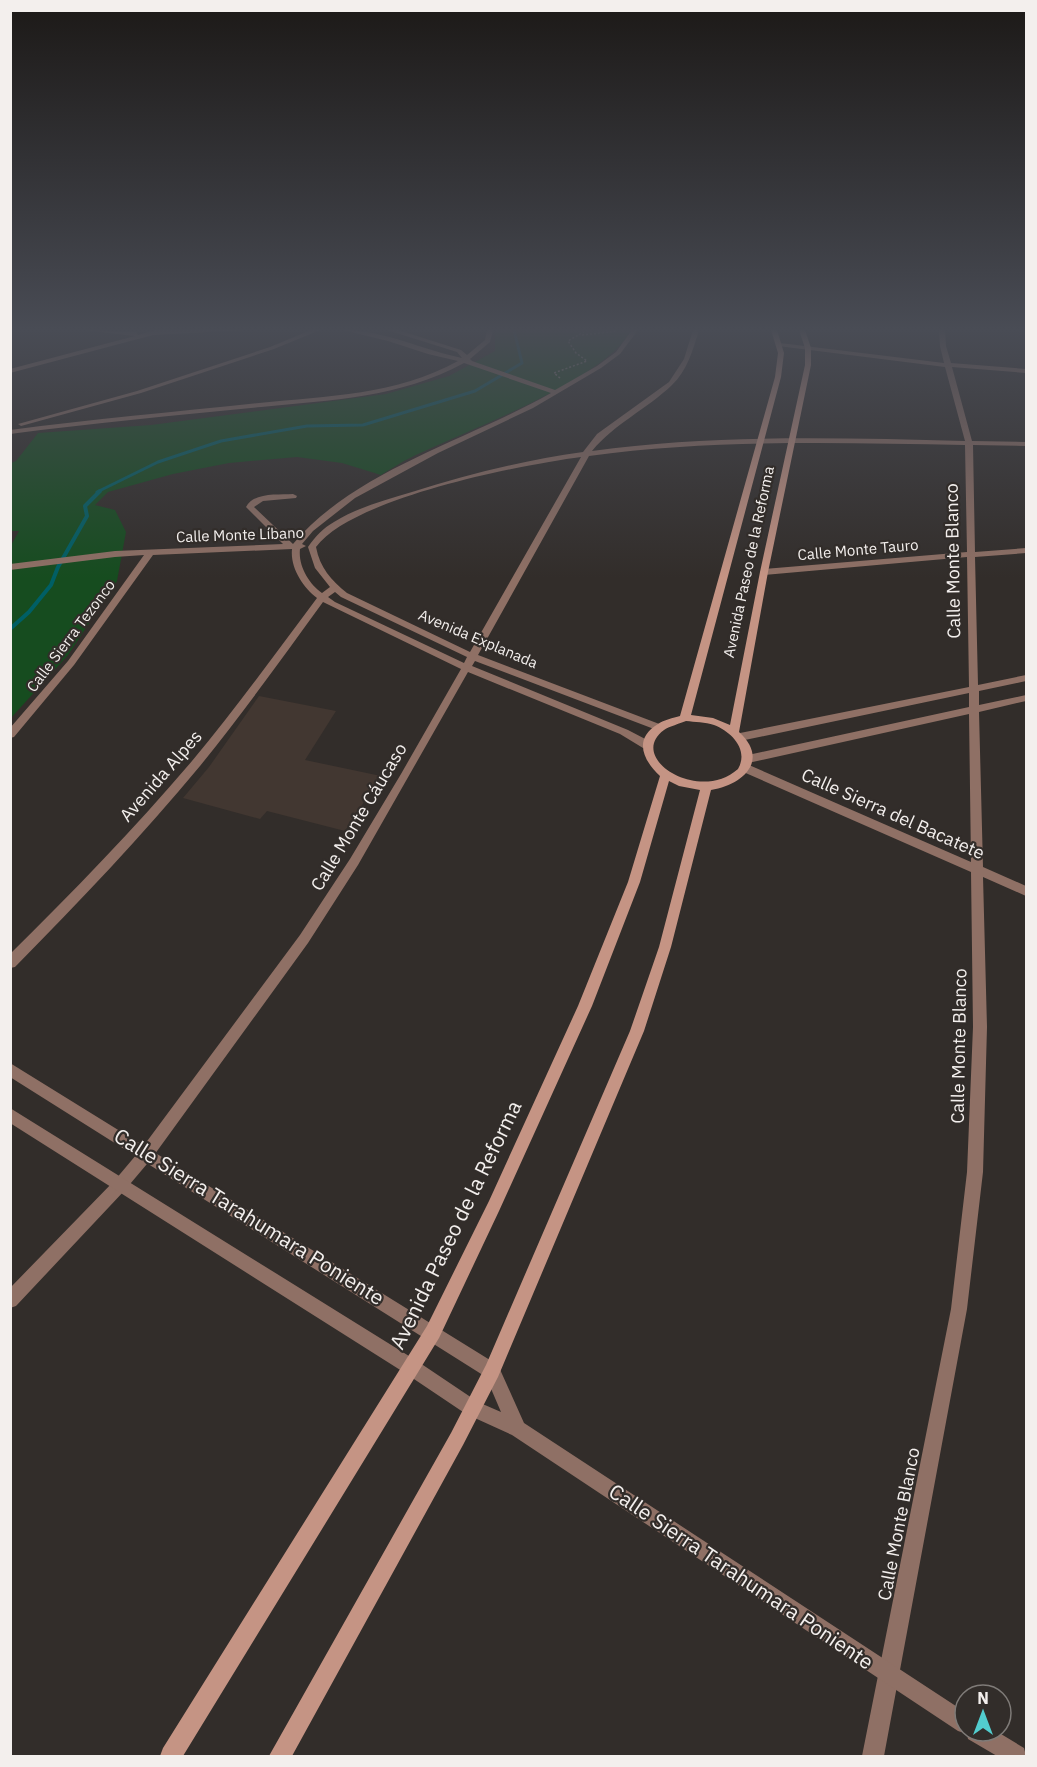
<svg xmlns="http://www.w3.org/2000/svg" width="1037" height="1767" font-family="'IBM Plex Sans',sans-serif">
<rect width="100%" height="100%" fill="#322d2a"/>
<polygon fill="#423731" points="259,696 336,711 305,760 381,776 345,831 267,811 260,819 183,798 209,767"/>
<path fill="#164c1f" d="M 495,330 L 631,330 C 606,380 465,431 412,457 C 401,462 391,469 381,475 L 342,463 L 297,457 L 229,463 L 173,474 L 108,492 L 95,505 L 115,510 L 126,532 L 117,581 L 68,655 L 11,718 L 10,547 L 19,531 L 11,531 L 11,463 L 16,461 L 38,433 L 151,425 L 386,394 L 449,376 L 495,351 Z"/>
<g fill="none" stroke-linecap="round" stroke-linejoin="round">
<polyline stroke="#005f65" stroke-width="3" points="97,492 158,462 221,441 307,426 363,425 475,391 522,363 514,330"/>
<polyline stroke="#005f65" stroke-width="4" points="10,629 29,612 51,585 58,567 87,516 85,506 100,491"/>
<g stroke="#8e8a87" stroke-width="1.5" stroke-dasharray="2 2" stroke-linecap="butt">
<polyline points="582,335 618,331"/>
<polyline points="560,378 554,373 587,361 576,353 568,341 587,330"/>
</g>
<g fill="#8f7065" fill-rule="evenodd">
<polygon points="83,330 136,332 138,335 155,330 247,330 153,335 10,373 10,369 135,336"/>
<polygon points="311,330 320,330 274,349 141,393 21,426 18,424 137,391 270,347"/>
<path d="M 343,330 C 384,330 423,350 462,358 L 457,352 L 387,330 L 398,330 L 461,350 L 467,355 L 485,340 L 487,330 L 493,330 L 490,342 L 470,359 L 472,361 L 555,390 L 597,366 L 616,352 L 632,330 L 638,330 L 620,354 L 601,368 L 533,408 L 438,453 L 355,498 L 313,531 L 302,544 L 306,546 L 300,549 C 298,566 309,584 322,593 L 330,587 L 315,568 L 308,547 C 315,537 323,528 334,522 C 358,507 386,500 412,492 C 468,474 525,460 583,452 L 597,434 L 669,382 L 684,359 L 693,330 L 699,330 C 693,350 687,371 672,385 C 647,409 614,424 592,451 C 715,434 840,438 965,441 L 945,367 L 778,346 L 780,343 L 944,363 L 940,346 L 939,330 L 945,330 L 946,346 L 951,363 L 1026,369 L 1026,373 L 952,367 L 972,441 L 1026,442 L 1026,446 L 973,445 L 975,552 L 1026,548 L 1026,553 L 975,557 L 978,685 L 1026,675 L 1026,681 L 979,691 L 979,705 L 1026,695 L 1026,701 L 979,712 L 983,867 L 1026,886 L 1026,896 L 983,877 L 987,1027 L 983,1172 L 967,1309 L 884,1756 L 862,1756 L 951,1309 L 967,1172 L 973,1027 L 971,872 L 741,771 L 740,768 L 745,764 L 749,765 L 971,862 L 969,714 L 748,763 L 743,759 L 748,755 L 969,707 L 969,693 L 740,741 L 735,737 L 740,733 L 969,687 L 967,557 L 764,575 L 760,572 L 764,569 L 967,552 L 965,445 C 840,443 713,439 589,456 L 478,655 L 662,725 L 663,727 L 662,729 L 654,729 L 475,661 L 472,666 L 628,730 L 651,742 L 652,745 L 651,748 L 643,748 L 620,734 L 468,672 L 358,865 L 308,943 L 152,1158 L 125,1190 L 16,1306 L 10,1308 L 10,1288 L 115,1180 L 142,1148 L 300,935 L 350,859 L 401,774 L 461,669 L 323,602 C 283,657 243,713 200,766 C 142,836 79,902 15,967 L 10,968 L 10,954 C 73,892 135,828 192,761 C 236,708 276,653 317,598 C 303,587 290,568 292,549 L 153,555 L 74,665 L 14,737 L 10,738 L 10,728 L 68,661 L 144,555 L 115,557 L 10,570 L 10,564 L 115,551 L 283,544 L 246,507 C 254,492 278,495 293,494 L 297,496 L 296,498 L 263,501 L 254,507 L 293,544 C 355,470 469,440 551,393 L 464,363 C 399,398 332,400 261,407 C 177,415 94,423 10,434 L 10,430 C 93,419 176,412 259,403 C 328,396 396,395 458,361 L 428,354 L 388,341 ZM 581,457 L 470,652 L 347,593 C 331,580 320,568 316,547 C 352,498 520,465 581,457 ZM 335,592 L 341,597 L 467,657 L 464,663 L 335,602 L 328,597 Z"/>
</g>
<polygon fill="#8f7065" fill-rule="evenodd" points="10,1063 498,1365 524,1423 965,1712 965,1731 996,1731 1024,1748 1026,1756 997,1756 968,1739 967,1734 958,1731 512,1435 466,1414 405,1373 10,1123 10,1108 417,1361 478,1402 501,1412 486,1377 10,1077"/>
<path fill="#c59484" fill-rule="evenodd" d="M 771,330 L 777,330 L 784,353 L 781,377 L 691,715 L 713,718 L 730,725 L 760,572 L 805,365 L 805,348 L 799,330 L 805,330 L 811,348 L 811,365 L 768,572 L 739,732 C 770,760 743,785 711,790 L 671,947 L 644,1031 L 498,1377 L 463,1445 L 292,1756 L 269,1756 L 451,1433 L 486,1365 L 630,1031 L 659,947 L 700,790 L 679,786 L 669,781 L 640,882 L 592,1006 L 499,1211 L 439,1338 L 183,1756 L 160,1756 L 163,1748 L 427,1326 L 489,1201 L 578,1006 L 628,882 L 660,776 C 643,760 633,739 658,724 C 664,720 673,718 680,716 L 775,377 L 778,353 ZM 686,721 C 695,722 705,722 714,725 C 732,732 749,750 738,769 C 699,804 626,758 664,730 C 670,726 679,724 686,721 Z"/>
</g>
<linearGradient id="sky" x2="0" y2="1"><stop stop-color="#1c1917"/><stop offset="0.57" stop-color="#494c55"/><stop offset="1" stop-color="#494c55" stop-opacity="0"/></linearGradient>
<rect width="1037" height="578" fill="url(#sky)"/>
<g text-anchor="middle" stroke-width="4.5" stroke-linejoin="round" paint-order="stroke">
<g font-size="15" fill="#f3efed" stroke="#322d2a">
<text transform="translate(240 535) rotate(-2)" y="5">Calle Monte Líbano</text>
<text transform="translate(858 550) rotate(-5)" y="5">Calle Monte Tauro</text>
<text transform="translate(749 562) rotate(-78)" y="5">Avenida Paseo de la Reforma</text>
<text transform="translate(71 636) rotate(-53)" y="5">Calle Sierra Tezonco</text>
<text transform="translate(478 639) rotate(23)" y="5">Avenida Explanada</text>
</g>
<g font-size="18" fill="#f3efed" stroke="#322d2a">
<text transform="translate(953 561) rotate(-91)" y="6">Calle Monte Blanco</text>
<text transform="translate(161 776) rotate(-49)" y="6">Avenida Alpes</text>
<text transform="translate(893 814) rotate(24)" y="6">Calle Sierra del Bacatete</text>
<text transform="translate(359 817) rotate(-59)" y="6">Calle Monte Cáucaso</text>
<text transform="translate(959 1046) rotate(-89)" y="6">Calle Monte Blanco</text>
<text transform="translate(899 1524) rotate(-79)" y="6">Calle Monte Blanco</text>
</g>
<g font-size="21" fill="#f3efed" stroke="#322d2a">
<text transform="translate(249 1217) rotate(32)" y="7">Calle Sierra Tarahumara Poniente</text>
<text transform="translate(456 1225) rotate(-64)" y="7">Avenida Paseo de la Reforma</text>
<text transform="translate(741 1577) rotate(34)" y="7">Calle Sierra Tarahumara Poniente</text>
</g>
</g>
<rect width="1037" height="1767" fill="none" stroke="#f3efed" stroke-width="24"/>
<g transform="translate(983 1713)"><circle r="28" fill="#322d2a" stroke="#7f7b78" stroke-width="1.5"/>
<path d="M0-4.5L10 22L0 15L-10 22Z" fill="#52cdcf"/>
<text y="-9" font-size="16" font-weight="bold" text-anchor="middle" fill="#f3efed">N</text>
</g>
</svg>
